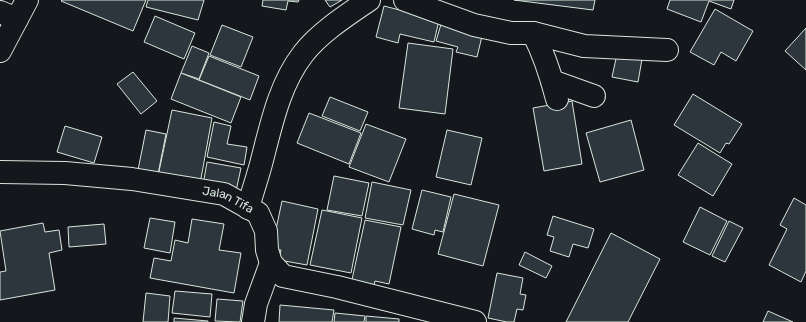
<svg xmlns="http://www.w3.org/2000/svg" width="806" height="322" font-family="Rubik,sans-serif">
<rect width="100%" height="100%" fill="#14181c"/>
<g fill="#2c363c" stroke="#d8e6dc">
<polygon points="62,0 146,0 133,31 61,1"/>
<polygon points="148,0 204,0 198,20 146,7"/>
<polygon points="263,0 299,0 298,2 288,1 286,10 262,6"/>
<polygon points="325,0 342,0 330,7"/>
<polygon points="514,0 595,0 593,10"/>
<polygon points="670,0 734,0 731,9 709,1 701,22 667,9"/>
<polygon points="384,6 439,20 434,42 400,34 398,43 376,37"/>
<polygon points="715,9 753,31 736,61 721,52 714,65 690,52"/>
<polygon points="155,16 195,33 184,59 144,42"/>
<polygon points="442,21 483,32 477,57 456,52 458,47 436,41"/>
<polygon points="222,25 253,37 241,67 210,55"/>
<polygon points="806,28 806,70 785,51"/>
<polygon points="408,43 453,49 445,114 399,108"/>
<polygon points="192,46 209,53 199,79 181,73"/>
<polygon points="617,54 642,59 638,82 612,77"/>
<polygon points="209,56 259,76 250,100 199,80"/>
<polygon points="133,72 157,101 141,114 117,84"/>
<polygon points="181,73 241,97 231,123 171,99"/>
<polygon points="693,94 742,124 729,144 726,143 720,153 674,125"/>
<polygon points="330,97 368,112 360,131 322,116"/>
<polygon points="572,101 582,164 544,171 533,108"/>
<polygon points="172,110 212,118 200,184 158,176"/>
<polygon points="309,113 361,133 349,164 297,143"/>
<polygon points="631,120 644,170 600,182 586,133"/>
<polygon points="214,122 231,126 227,144 247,147 244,165 207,157"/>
<polygon points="366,124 406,139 389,182 349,167"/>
<polygon points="65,126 102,137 94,163 57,152"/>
<polygon points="146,130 166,134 158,174 138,170"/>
<polygon points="447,130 482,138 471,185 436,177"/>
<polygon points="698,143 732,164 713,196 678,175"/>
<polygon points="207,162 241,168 236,191 203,185"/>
<polygon points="334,176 369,183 362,216 327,210"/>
<polygon points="372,182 411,190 403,225 365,218"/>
<polygon points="422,190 451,197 443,232 435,230 434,235 412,229"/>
<polygon points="454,194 499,205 483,266 438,254"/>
<polygon points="794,198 806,205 806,271 801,282 769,265 787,229 780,225"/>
<polygon points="282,201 318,209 307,265 279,260 281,250 272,248"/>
<polygon points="700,207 727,221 710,255 683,242"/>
<polygon points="322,210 362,218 351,273 310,265"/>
<polygon points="553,216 594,229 588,248 573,244 569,257 550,251 554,237 547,235"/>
<polygon points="150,218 175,222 170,253 144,248"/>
<polygon points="192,219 224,224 219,250 241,253 234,293 150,278 154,258 171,261 175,240 188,243"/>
<polygon points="365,220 401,227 389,284 375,281 373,289 351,284"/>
<polygon points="729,221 743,228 725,262 712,256"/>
<polygon points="43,223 45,232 59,230 62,250 49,253 55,290 0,300 0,272 6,271 0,231"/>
<polygon points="104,224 106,244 69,247 68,227"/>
<polygon points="611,233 660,259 628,322 566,322"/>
<polygon points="525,252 552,266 546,278 519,265"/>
<polygon points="497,273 523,278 520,294 526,295 523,310 517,309 514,322 507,322 488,318"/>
<polygon points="175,291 212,294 210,317 172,313"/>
<polygon points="146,293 170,296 168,322 143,322"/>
<polygon points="217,299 243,301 240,322 215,321"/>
<polygon points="280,305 334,310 332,322 279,322"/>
<polygon points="768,311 793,322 763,322"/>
<polygon points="335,313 365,316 364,322 334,322"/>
<polygon points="366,316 399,319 399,322 366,322"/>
<polygon points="174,318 208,321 208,322 174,322"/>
</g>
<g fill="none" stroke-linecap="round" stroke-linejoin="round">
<g stroke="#d8e6dc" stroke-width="24">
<g id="minor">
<polyline points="405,0 474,25 511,33 533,33 584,46 667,50"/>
<polyline points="0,12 17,19"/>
<path d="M 533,33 C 544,54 551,76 557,99"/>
<polyline points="0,51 27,0"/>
<polyline points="552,81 594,96"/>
<path id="s1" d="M 0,172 L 65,173 L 132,179 L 224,194 L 258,213 L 266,231 L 267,250 L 271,263 L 283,276 L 337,287 L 475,322"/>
<path d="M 248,208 C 252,193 257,179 261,164 C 271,126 279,85 303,54 C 319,33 347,15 369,0"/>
<polyline points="253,322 256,304 271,263"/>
</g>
</g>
<use href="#minor" stroke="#14181c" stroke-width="22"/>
</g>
<g text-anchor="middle" stroke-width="3" stroke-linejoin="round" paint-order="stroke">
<g font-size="12" fill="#d8e6dc" stroke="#14181c">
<text dy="4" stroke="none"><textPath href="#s1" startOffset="231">Jalan Tifa</textPath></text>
</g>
</g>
</svg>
